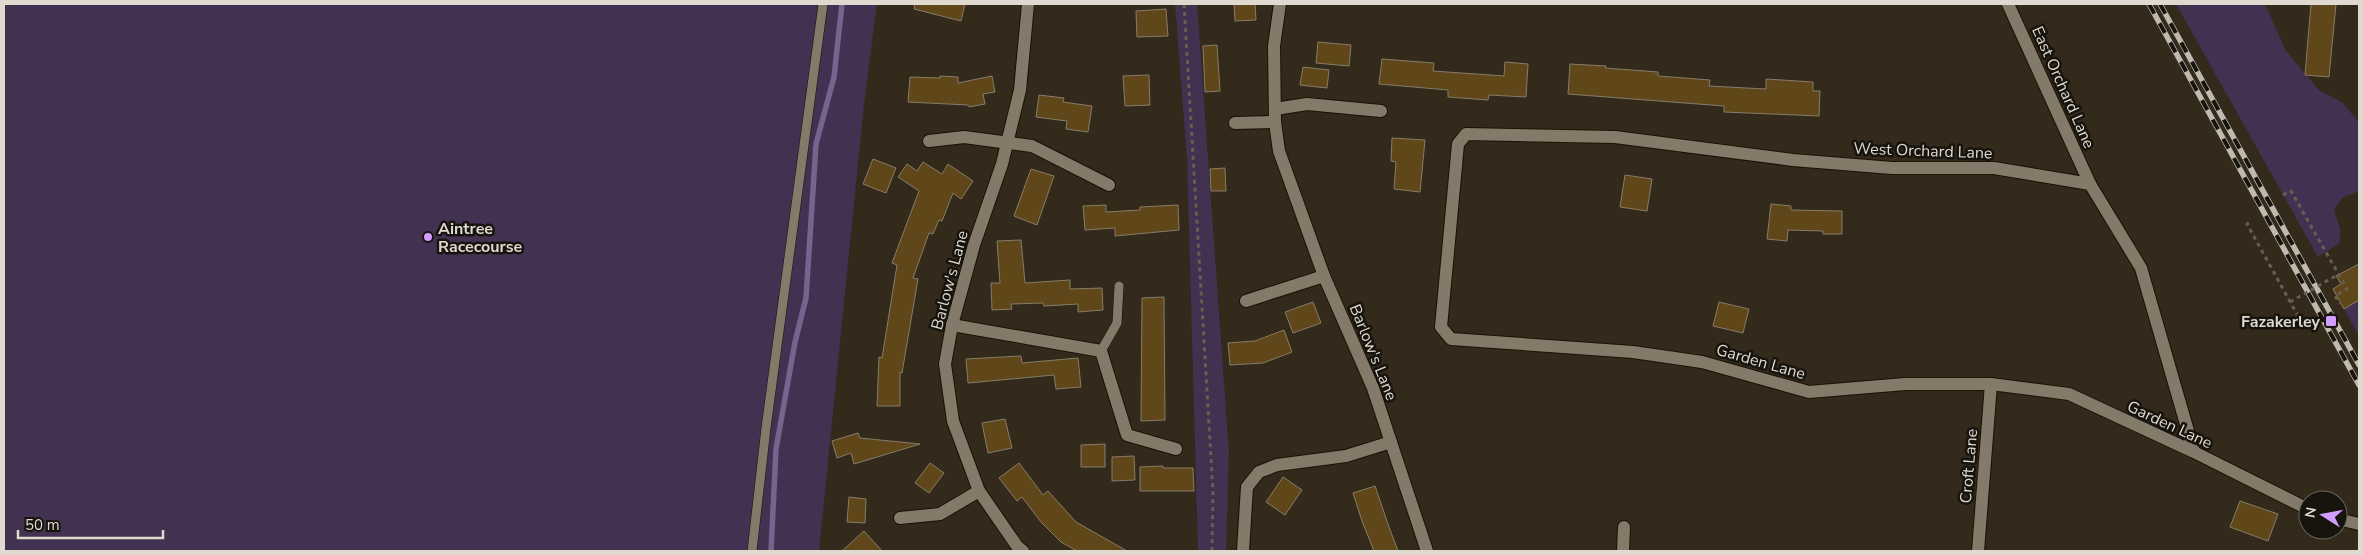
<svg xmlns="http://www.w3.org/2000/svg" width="2363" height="555" font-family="'Nunito Sans',sans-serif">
<rect width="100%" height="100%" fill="#332a1b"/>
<g fill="#423150">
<polygon points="4,4 877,4 864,104 819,551 4,551"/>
<polygon points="1175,4 1197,4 1229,453 1226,551 1198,551 1187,158"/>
<polygon points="2176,4 2265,4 2286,51 2319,90 2343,103 2359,123 2359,191 2342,198 2334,210 2340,229 2340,243 2318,257"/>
<polygon points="2359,300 2359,336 2344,309"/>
</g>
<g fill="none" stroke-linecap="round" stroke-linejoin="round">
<polyline stroke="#79638d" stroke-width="5.5" points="771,551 776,449 795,342 806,298 816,144 834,77 842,4"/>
</g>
<g fill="#5f471a" stroke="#877c6b">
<polygon points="915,4 965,4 961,21 914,9"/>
<polygon points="1234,4 1255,4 1256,20 1235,21"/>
<polygon points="2311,4 2336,4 2329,77 2305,75"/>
<polygon points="1166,9 1168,36 1137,37 1136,11"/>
<polygon points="1318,42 1351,45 1349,66 1316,63"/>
<polygon points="1217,45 1220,91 1205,92 1203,46"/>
<polygon points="1382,59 1434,63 1433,71 1504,76 1505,62 1528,64 1526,97 1489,95 1488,100 1448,97 1448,90 1379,84"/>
<polygon points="1570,64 1606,66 1605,68 1658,72 1658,76 1710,80 1709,86 1766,89 1766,79 1813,82 1813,91 1820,91 1819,116 1724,112 1724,106 1568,94"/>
<polygon points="1303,67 1329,70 1327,88 1300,85"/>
<polygon points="1149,75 1150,105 1125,106 1123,76"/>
<polygon points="940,76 958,77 958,83 992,76 995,92 983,94 985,104 969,107 968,105 908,102 910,77 940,78"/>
<polygon points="1039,95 1064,98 1063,102 1092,106 1088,132 1066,129 1067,121 1036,117"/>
<polygon points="1392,138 1425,140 1420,192 1394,189 1396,162 1391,161"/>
<polygon points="873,159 896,168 886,193 863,184"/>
<polygon points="923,162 942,174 948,164 973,181 961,199 953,193 942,221 939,220 933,234 929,233 913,278 918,279 902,373 900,372 900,406 877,406 879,357 882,358 897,265 892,263 919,191 898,177 907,164 917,171"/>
<polygon points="1225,168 1226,191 1211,191 1210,169"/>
<polygon points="1031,169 1054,176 1037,225 1014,216"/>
<polygon points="1625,175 1652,179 1647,211 1620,207"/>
<polygon points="1771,204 1791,206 1791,210 1842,211 1842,234 1823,234 1823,231 1788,230 1787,241 1767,239"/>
<polygon points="1106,205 1106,212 1140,210 1140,207 1178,205 1179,230 1115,236 1115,228 1085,230 1083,206"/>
<polygon points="1021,240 1025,283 1070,280 1070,289 1102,288 1103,310 1078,312 1078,304 1044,306 1043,303 1011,304 1012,309 992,310 991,283 1000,283 997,241"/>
<polygon points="2359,264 2359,300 2344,309 2333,289 2341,284 2336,276"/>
<polygon points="1164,297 1165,420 1141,421 1142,298"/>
<polygon points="1313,302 1321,323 1293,333 1285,312"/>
<polygon points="1719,302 1749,309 1743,333 1713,326"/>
<polygon points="1284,330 1292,352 1263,363 1230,365 1228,343 1255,341"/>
<polygon points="1021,356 1022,363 1078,358 1081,387 1056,389 1054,375 968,383 966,359"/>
<polygon points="1005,419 1012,448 988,453 982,423"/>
<polygon points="858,433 860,438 920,444 854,464 851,453 837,458 832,441"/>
<polygon points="1105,444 1105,467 1081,467 1081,445"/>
<polygon points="1134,456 1135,480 1112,481 1112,457"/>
<polygon points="930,463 944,473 929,493 915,483"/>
<polygon points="1019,463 1043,495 1048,491 1076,522 1127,551 1077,551 1061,542 1041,522 1022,497 1017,501 999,478"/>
<polygon points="1163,466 1163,468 1193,468 1194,491 1140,491 1140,467"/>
<polygon points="1283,477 1302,490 1285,515 1266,502"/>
<polygon points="1375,486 1389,527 1398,551 1374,551 1362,521 1353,493"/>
<polygon points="849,497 866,499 865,523 847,522"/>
<polygon points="2240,501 2278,514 2268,541 2230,527"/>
<polygon points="864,531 882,551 842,551"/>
</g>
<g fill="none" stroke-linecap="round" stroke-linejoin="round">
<g stroke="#1a1205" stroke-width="10">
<g id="lane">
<polyline points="1101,351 1117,323 1119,286"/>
<polyline points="752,551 766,428 823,4"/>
</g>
</g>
<g stroke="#1a1205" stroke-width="14">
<g id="street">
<polyline points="1280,4 1274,46 1275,122 1279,151 1324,276 1373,388 1427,551"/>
<polyline points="2008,4 2090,184"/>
<polyline points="1275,109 1307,104 1381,111"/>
<polyline points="1235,123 1275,122"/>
<polyline points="929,141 964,137 1032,146 1109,185"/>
<polyline points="1246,301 1324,276"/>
<polyline points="952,325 1101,351 1127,435 1176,449"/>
<polyline points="2194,452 2141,268 2090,184 1994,168 1892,168 1793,160 1615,137 1466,134 1458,144 1441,327 1451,339 1633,352 1702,362 1809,392 1905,384 1991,384 2069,394 2194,452 2308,509"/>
<polyline points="900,518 940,514 979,491"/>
<polyline points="2338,519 2359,524"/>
<polyline points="1023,551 1017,546 979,491 953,421 945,364 952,325 974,245 1002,164 1020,90 1028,4"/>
<polyline points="1243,551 1247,487 1259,472 1277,465 1346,456 1391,442"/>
<polyline points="1623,551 1624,527"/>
<polyline points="1978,551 1991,384"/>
</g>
</g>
<g stroke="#675f52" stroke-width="3" stroke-dasharray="4 4" stroke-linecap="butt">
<polyline points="1184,4 1213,492 1212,551"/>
<polyline points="2283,195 2291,191 2347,289 2335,296 2340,304"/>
<polyline points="2249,223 2247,224 2298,316"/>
</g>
<use href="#lane" stroke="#847a69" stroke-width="9"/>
<use href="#street" stroke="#847a69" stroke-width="12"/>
<g stroke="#c0b9af" stroke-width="5.5">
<g id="rail">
<polyline points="2149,4 2359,385"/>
<polyline points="2160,4 2359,365"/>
</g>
</g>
<use href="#rail" stroke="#17130d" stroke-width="4" stroke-dasharray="11" stroke-linecap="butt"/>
<polyline stroke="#675f52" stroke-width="3" stroke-dasharray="4 4" stroke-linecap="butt" points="2290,302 2339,274"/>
</g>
<g fill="#d19dfe" stroke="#17130d" stroke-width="2">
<circle cx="428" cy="237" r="5"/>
<rect x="2325" y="315" width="12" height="12" rx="2.5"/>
</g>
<g text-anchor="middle" stroke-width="5" stroke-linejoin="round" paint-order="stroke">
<g font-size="16" fill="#dfd9d0" stroke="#17130d">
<text transform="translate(2064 87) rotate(66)" y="6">East Orchard Lane</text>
<text transform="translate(1923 150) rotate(2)" y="6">West Orchard Lane</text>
<text transform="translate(949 280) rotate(-75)" y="6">Barlow's Lane</text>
<text transform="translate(1374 352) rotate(68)" y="6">Barlow's Lane</text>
<text transform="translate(1761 361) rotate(16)" y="6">Garden Lane</text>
<text transform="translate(2170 424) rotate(25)" y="6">Garden Lane</text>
<text transform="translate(1968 466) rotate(-85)" y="6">Croft Lane</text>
</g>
<g font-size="16" font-weight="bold" fill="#dfd9d0" stroke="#17130d" text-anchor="start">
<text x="438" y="234">Aintree<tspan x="438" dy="18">Racecourse</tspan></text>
<text x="2320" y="327" text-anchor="end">Fazakerley</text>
</g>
</g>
<rect width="2363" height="555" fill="none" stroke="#dfd9d0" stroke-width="10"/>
<g transform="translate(2323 515) rotate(281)"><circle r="24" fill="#17130d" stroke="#67625b"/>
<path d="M0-4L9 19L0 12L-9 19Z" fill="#d19dfe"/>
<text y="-8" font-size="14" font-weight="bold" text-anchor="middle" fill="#dfd9d0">N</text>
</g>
<path d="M18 530v8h145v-8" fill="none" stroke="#dfd9d0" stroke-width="2.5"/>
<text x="25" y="530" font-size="15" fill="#dfd9d0" stroke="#17130d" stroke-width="4" paint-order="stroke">50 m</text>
</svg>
